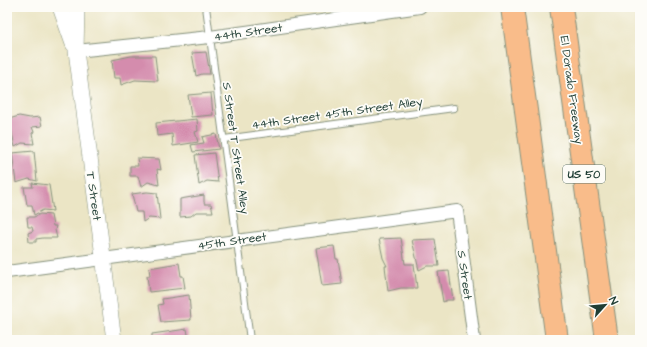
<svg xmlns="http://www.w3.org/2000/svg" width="647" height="347" font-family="'Architects Daughter',sans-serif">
<rect width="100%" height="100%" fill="#fdfcf7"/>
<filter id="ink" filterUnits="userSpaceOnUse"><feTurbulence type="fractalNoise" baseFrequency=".025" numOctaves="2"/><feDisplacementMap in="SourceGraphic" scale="8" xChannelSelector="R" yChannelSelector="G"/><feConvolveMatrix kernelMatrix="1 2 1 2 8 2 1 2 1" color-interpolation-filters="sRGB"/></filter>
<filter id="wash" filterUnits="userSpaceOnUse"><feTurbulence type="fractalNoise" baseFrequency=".012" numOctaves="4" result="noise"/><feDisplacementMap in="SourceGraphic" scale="16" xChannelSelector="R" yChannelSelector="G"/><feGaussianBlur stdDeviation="0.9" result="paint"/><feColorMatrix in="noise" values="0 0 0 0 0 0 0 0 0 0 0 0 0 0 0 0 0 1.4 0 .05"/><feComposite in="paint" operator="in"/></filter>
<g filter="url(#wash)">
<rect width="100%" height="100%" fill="#ebe5c5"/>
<g id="blocks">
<g fill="#d48cad">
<polygon points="206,52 210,74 202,74 196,76 192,53"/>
<polygon points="131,56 155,56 158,81 135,80 121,85 120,78 114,78 112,60"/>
<polygon points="211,93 213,115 191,117 188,95"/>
<polygon points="19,116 30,118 40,117 42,126 32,127 34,132 32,133 34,144 22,143 15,147 9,119"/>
<polygon points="197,119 198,131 195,132 198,142 173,146 172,134 157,136 156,123"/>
<polygon points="216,134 219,149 193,152 191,145 204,143 202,137"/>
<polygon points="34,151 37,181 29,179 16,183 12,153"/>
<polygon points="214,153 218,182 207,181 199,185 195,155"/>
<polygon points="137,158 159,159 161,170 157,169 159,185 148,182 141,187 138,176 130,176 130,166 138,166"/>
<polygon points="32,183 49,185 53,211 43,210 34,215 32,205 27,205 24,187 33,187"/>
<polygon points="147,192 157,193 160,219 149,218 143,222 142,212 136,212 132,194"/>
<polygon points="204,195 204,202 205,204 211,204 213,212 196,212 191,216 180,217 180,199"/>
<polygon points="40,214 51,215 53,226 56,226 55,230 57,238 43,238 36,239 36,242 29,242 28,233 33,231 32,227 28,227 27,217 34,217"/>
<polygon points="401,238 405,264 414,264 417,288 401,288 388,291 385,266 387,266 383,258 379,239"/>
<polygon points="435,239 439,266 427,266 419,270 412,240"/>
<polygon points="334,246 336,259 338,259 342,284 322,286 316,248"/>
<polygon points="179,263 181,276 183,276 185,288 149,292 147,276 150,276 149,268"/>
<polygon points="449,271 453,300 447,300 443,302 438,272"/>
<polygon points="189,295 191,320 161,322 158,305 163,304 162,299"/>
<polygon points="187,329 189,340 152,340 152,334"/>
</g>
</g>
</g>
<g filter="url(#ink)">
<use href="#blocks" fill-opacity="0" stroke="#85917c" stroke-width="1"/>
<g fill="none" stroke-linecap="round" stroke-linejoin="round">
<g stroke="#85917c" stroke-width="8">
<g id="service">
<polyline points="206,7 250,340"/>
<polyline points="224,139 454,108"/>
</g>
</g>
<g stroke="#85917c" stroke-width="14">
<g id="minor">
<polyline points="76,51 210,37 420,7"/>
<polyline points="7,272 457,211 474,340"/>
</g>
</g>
<g stroke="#85917c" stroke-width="16">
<g id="tertiary">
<polyline points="60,7 73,44"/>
<polyline points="77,7 76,51 114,340"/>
</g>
</g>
<g stroke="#85917c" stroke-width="24">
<g id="motorway">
<polyline points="512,7 557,340"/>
<polyline points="561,7 607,340"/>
</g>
</g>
<use href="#service" stroke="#fff" stroke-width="6"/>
<use href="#minor" stroke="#fff" stroke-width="12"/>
<use href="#tertiary" stroke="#fff" stroke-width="15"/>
<use href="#motorway" stroke="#f9bc8a" stroke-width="22"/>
</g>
</g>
<g text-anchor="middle" stroke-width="3.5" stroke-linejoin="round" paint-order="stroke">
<rect fill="#fdfcf7" stroke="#62766e" stroke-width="1" x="563" y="165" width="42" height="18" rx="3"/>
<g font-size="11" font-weight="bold" fill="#1f3d34">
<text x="584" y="178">US 50</text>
</g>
<g font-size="12" fill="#1f3d34" stroke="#fdfcf7">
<text transform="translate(248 32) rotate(-8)" y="4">44th Street</text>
<text transform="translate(572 90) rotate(82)" y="4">El Dorado Freeway</text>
<text transform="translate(337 113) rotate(-8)" y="4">44th Street 45th Street Alley</text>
<text transform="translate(236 148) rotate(82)" y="4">S Street T Street Alley</text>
<text transform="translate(94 196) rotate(82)" y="4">T Street</text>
<text transform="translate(232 241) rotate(-8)" y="4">45th Street</text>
<text transform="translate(465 275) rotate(82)" y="4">S Street</text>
</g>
</g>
<rect width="647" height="347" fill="none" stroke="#fdfcf7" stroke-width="24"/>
<g transform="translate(605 305) rotate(63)" stroke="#fdfcf7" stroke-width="3" paint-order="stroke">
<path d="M0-3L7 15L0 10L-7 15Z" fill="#1f3d34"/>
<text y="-6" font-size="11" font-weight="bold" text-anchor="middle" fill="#1f3d34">N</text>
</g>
</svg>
